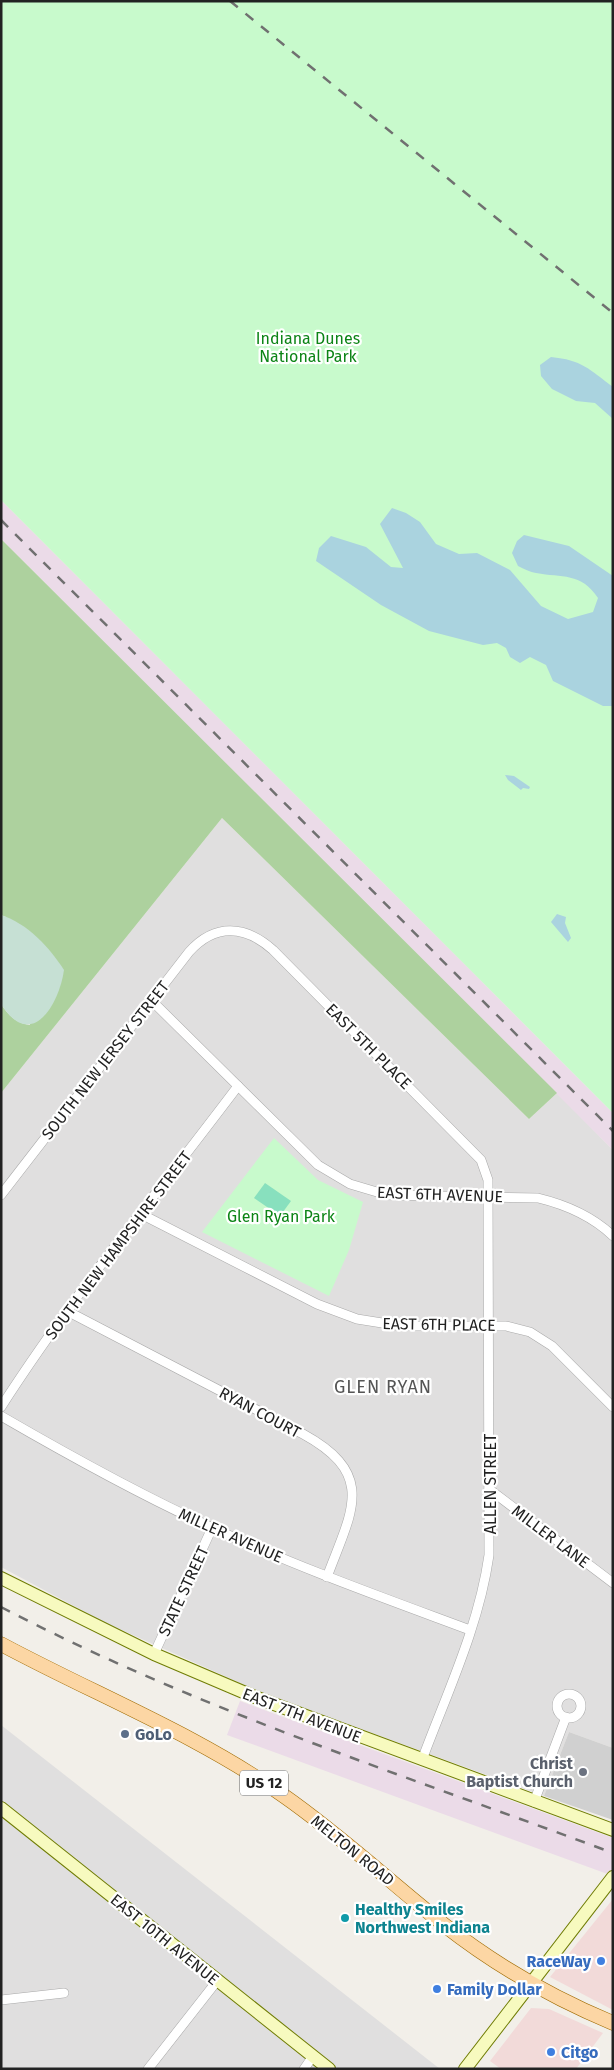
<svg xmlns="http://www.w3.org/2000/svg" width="614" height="2070" font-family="'Fira Sans',sans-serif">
<rect width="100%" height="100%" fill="#f2efe9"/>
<g fill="#e0dfdf">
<polygon points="222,818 529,1119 557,1093 613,1150 613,1748 569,1732 544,1796 263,1693 106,1623 1,1567 1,1093"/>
<polygon points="1,1725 440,2069 1,2069"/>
</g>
<g fill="#f2dad9">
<polygon points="613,1899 613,2010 550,1977"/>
<polygon points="531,2008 549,2009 603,2033 576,2069 501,2069 490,2061"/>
</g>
<g fill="#ebdbe8">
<polygon points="1,500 613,1113 613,1150 1,539"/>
<polygon points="240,1701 613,1838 613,1876 227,1735"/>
</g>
<polygon fill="#d0d0d0" points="569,1732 613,1748 613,1820 544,1796"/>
<path fill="#add19e" d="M 1,539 L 557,1093 L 529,1119 L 222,818 L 1,1093 L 1,1004 C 9,1016 16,1023 30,1025 L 6,917 L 1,915 Z"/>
<path fill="#c6e0d4" d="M 1,915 C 27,923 50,948 64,970 C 59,1005 31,1052 1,1004 Z"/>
<g fill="#c8facc">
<polygon points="1,1 613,1 613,1113 1,500"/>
<polygon points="274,1138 318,1180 363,1202 349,1250 329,1296 202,1232"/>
</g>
<polygon fill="#88e0be" points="265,1183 291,1201 280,1216 254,1198"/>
<g fill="#aad3df">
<path d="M 551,357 C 582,360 589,369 613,387 L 613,419 L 595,403 L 576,401 L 552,389 L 541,376 L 540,365 Z"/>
<path d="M 392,508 L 406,513 L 420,522 L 436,544 L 459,554 L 477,553 L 510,570 L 541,606 L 568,619 L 593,612 L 598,598 C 581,572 562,578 536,573 C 530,572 524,569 518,566 L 512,553 L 517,541 L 524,535 L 569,546 L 613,576 L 613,706 L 603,706 L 553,681 L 546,665 L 530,657 L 520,663 L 510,657 L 506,648 L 497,643 L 483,645 L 429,631 L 381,605 L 316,561 L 319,548 L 331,536 L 366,547 L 391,567 L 403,568 L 380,524 Z"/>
<polygon points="505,775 514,776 530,787 529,789 523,788 521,790 508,780"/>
<polygon points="557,914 566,917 565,923 571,938 568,942 551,922"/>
</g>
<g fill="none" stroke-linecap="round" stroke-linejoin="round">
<g stroke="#a9a9a9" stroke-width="10">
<g id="street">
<path d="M 151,1000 L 318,1165 L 350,1184 L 387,1195 L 538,1198 C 567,1205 592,1216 613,1236"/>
<path d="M 1,1195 L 189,952 C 215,923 245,925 273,950 L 481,1160 L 488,1180 L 489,1555 C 479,1626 447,1693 422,1760"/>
<polyline points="141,1214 317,1304 357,1319 401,1326 506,1326 530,1332 552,1346 613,1407"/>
<path d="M 67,1311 L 303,1434 C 378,1475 351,1512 327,1577"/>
<path d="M 1,1407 C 73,1295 158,1192 238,1086"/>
<path d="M 1,1416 C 70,1456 140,1495 213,1528 C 297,1567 384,1598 470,1630"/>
<polyline points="489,1489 613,1583"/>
<polyline points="154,1654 212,1528"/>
<circle cx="569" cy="1706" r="12"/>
<polyline points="534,1802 566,1717"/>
<polyline points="1,2000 64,1993"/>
<polyline points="148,2069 217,1981"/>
<polyline points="304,2069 313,2056"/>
</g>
</g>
<g stroke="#707d05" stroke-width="14">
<g id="secondary">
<polyline points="1,1578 154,1654 255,1697 613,1830"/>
<polyline points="1,1808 329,2069"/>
<polyline points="465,2069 613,1877"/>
</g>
</g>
<g stroke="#a06b00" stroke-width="15">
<path id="primary" d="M 1,1644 C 96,1695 196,1734 284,1796 C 340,1835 390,1882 443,1924 C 495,1965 553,1998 613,2023"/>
</g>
<use href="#street" stroke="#fff" stroke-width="9"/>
<use href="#secondary" stroke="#f7fabf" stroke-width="12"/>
<use href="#primary" stroke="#fcd6a4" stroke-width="14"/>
<g stroke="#707070" stroke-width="2.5" stroke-dasharray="10 10" stroke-linecap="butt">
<polyline points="230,1 613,313"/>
<polyline points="1,520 613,1131"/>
<path d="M 1,1607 C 196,1709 407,1776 613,1853"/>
</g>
</g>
<circle fill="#5c6f8a" stroke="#fff" stroke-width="2" cx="125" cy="1734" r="5"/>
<circle fill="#6b7280" stroke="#fff" stroke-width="2" cx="583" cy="1772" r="5"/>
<circle fill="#0f9aa8" stroke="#fff" stroke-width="2" cx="345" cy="1918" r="5"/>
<g fill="#3f7fe0" stroke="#fff" stroke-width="2">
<circle cx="601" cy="1961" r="5"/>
<circle cx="437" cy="1989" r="5"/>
<circle cx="551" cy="2052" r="5"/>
</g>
<g text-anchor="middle" stroke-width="4.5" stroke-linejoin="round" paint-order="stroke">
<rect fill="#fff" stroke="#646464" stroke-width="1" x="240" y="1770.5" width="48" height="25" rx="4"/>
<g font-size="15" font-weight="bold" fill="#222">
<text x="264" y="1788">US 12</text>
</g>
<g font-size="16" fill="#0c8416" stroke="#fff">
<text x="308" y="344">Indiana Dunes<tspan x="308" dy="18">National Park</tspan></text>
<text x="281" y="1222">Glen Ryan Park</text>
</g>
<g font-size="16" fill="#222" stroke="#fff">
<text transform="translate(369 1046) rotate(45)" y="6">EAST 5TH PLACE</text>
<text transform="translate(105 1060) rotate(-52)" y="6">SOUTH NEW JERSEY STREET</text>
<text transform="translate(440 1194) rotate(2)" y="6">EAST 6TH AVENUE</text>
<text transform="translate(118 1245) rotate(-53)" y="6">SOUTH NEW HAMPSHIRE STREET</text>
<text transform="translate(439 1324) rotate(1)" y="6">EAST 6TH PLACE</text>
<text transform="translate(260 1412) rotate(28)" y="6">RYAN COURT</text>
<text transform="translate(490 1484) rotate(-90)" y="6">ALLEN STREET</text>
<text transform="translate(231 1535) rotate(24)" y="6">MILLER AVENUE</text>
<text transform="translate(551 1536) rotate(37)" y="6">MILLER LANE</text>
<text transform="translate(183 1591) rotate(-65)" y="6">STATE STREET</text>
<text transform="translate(302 1715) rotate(21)" y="6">EAST 7TH AVENUE</text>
<text transform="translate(353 1850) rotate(39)" y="6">MELTON ROAD</text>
<text transform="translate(165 1939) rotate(39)" y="6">EAST 10TH AVENUE</text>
</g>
<g font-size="16" font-weight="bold" fill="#4e5e75" stroke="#fff" text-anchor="start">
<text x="135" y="1740">GoLo</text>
</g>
<g font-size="16" font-weight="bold" fill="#5b616d" stroke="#fff" text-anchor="end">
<text x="573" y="1769">Christ<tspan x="573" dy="18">Baptist Church</tspan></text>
</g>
<g font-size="16" font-weight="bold" fill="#0d838f" stroke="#fff" text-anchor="start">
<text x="355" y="1915">Healthy Smiles<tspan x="355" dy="18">Northwest Indiana</tspan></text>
</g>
<g font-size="16" font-weight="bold" fill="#366cbe" stroke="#fff" text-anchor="start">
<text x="591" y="1967" text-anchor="end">RaceWay</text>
<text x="447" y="1995">Family Dollar</text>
<text x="561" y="2058">Citgo</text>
</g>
<g font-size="18" letter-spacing="1" fill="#555" stroke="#fff">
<text x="383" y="1393">GLEN RYAN</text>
</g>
</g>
<rect width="614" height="2070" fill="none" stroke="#222222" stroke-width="5"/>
</svg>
